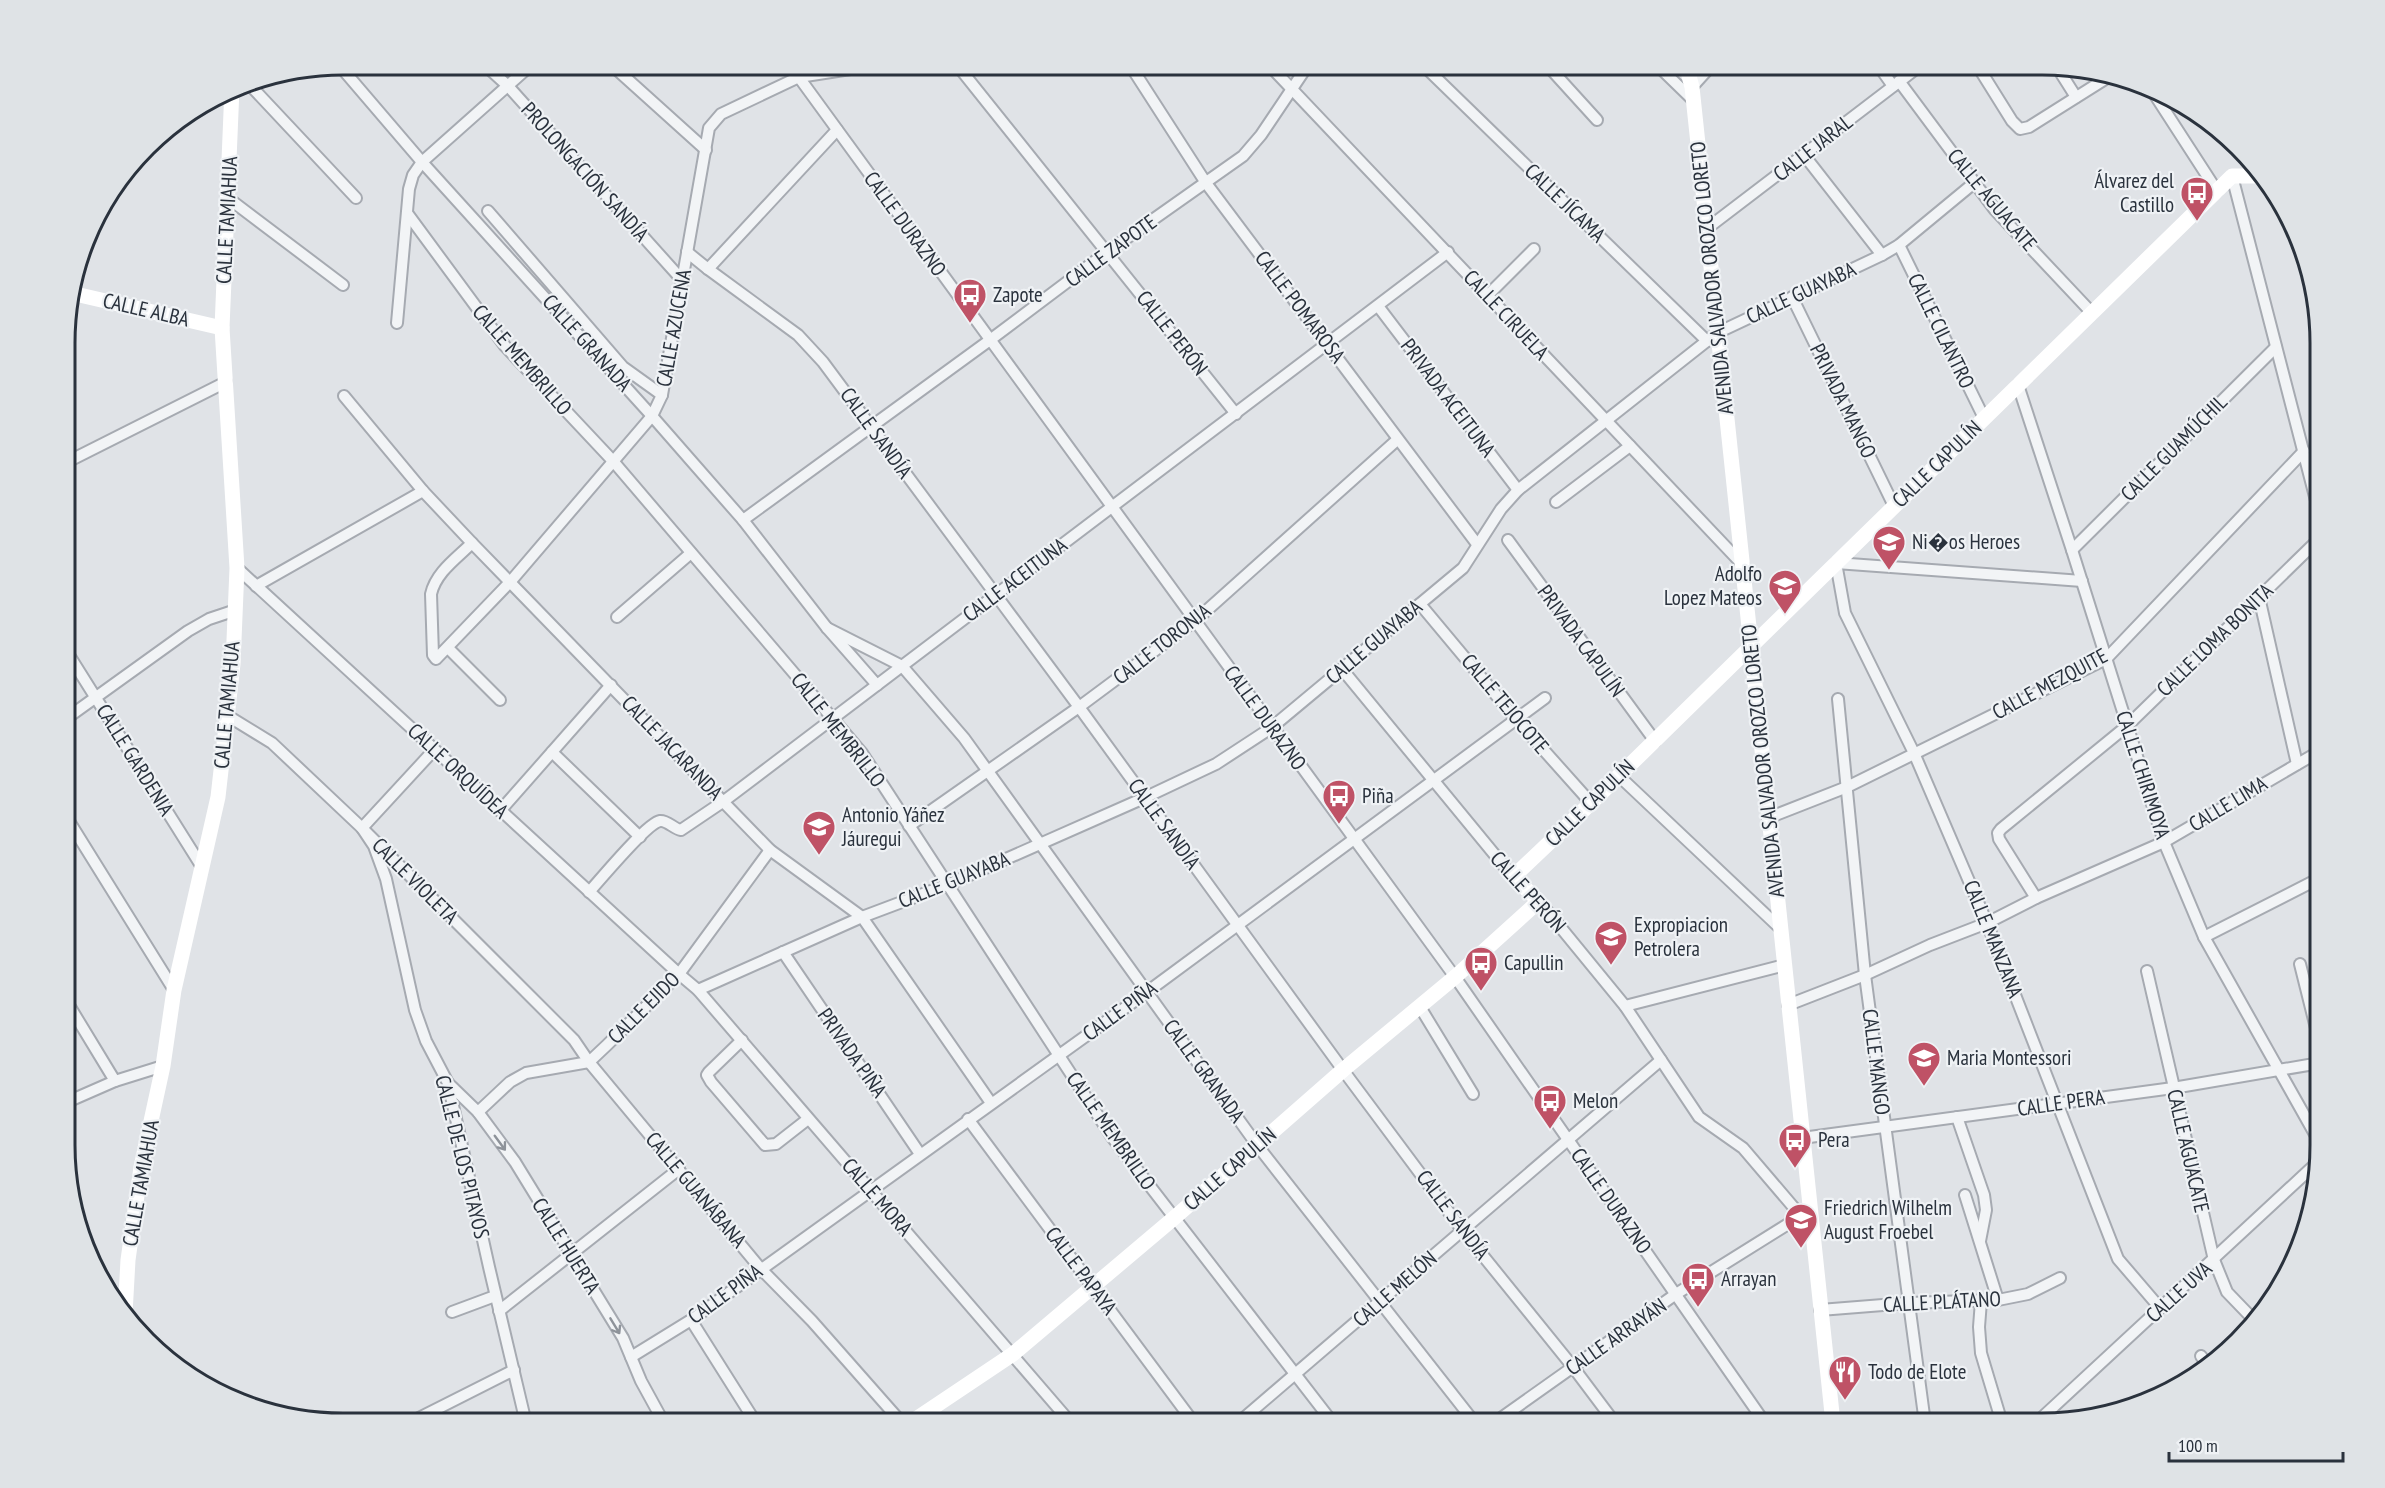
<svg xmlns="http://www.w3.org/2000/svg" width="2385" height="1488" font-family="'PT Sans Narrow',sans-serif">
<rect width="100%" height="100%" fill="#e0e3e7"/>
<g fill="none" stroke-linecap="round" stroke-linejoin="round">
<g stroke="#a6aab1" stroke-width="14">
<g id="street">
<polyline points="339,65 422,162 652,416 743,520 827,628 877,685"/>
<polyline points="485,65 508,86 683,281"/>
<polyline points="790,65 1455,977 1765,1423"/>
<polyline points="957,65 1236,414"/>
<polyline points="1130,65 1206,183 1477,544"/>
<polyline points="1269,65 1743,565"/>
<polyline points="1423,65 1707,341"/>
<polyline points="1547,65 1597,120"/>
<polyline points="1657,65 1693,100"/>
<polyline points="1878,65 1893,86"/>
<polyline points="1977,65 2012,121 2020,129 2029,127 2110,76"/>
<polyline points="2057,67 2076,97"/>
<polyline points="615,68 706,150"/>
<polyline points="1899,81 1995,210 2092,313"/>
<polyline points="248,83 356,198"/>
<polyline points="1692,87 1712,65"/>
<polyline points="2151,89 2217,191"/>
<polyline points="1804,155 1882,255"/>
<polyline points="2232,176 2320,516"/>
<polyline points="228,198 343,285"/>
<polyline points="488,211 623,367 662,395"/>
<polyline points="407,213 505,346 613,461 862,753 1112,1137 1333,1423"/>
<polyline points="1705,230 1921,65"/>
<polyline points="1899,245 1984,418"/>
<polyline points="687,252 708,269 798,335 823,362 1079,707 1343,1070 1463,1231 1573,1367 1615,1423"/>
<polyline points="708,269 837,130"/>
<polyline points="1488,295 1534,249"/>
<polyline points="1792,297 1894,506"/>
<polyline points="1378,306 1518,490"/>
<polyline points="397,323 409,189 413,175 422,162 531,65"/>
<polyline points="2018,385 2072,550 2164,842 2204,937 2320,1143"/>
<polyline points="344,396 423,491 472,543 770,850 862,917 991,1103"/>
<polyline points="67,462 226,382"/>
<polyline points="1556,502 1630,446"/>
<polyline points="743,520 990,340 1107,252 1243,156 1261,135 1308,65"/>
<polyline points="1508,540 1655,741"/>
<path d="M 472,543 C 457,558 436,572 431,594 L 433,655 L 436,659 L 511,581 L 652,416 L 662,395 L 709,128 L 721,114 L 799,77 L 876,65"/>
<polyline points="2072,550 2276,347"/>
<polyline points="237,568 679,974 698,990 1071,1423"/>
<polyline points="2082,581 1836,563 1845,613 1914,753 1987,923 2118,1259 2160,1308"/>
<polyline points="256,586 423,491"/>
<polyline points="2259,597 2297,764"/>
<polyline points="1420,604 1516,719 1591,803"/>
<polyline points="617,617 691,553"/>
<polyline points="827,628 902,666 964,738 1257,1145 1475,1423"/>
<polyline points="448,648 500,700"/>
<polyline points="67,652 202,867"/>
<polyline points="1342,669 1513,877"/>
<polyline points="1838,699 1865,975 1925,1423"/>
<polyline points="228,716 272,743 362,828 574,1040 589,1062 760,1268 812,1321 902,1423"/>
<polyline points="67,718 188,631 209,619 233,611"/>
<polyline points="434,750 362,828 374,846 386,879 415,1010 426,1041 448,1083 489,1267 526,1423"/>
<polyline points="552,752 640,837"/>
<polyline points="1619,776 1781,929"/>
<polyline points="500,811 611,685"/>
<polyline points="67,818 174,990"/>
<polyline points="1768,818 1847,787 2106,659 2304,451"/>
<polyline points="909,826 1079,707 1196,620 1397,440"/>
<path d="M 589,892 C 600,880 647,823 660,821 C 667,820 674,829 681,830 L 724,801 L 1448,252"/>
<polyline points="2036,898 1999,839 1998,833 2001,829 2127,726 2320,538"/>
<polyline points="1539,901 1625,1006 1699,1117 1743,1148 1801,1216 1810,1216"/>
<polyline points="2204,937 2320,878"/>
<polyline points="783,952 920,1154"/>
<polyline points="2300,964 2320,1044"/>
<polyline points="2147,971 2214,1260 2227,1292 2253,1319"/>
<polyline points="698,990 862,917 947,885 1144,798 1216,764 1271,728 1463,568 1501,509 1518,490 1717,333 1882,255 1899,245 1974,183"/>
<polyline points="67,1002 115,1081"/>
<polyline points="1788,1005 1865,975 1930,945 1987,923 2036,898 2164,842 2320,751"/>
<polyline points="1625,1006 1785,965"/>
<polyline points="1420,1007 1473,1094"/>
<polyline points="742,1040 709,1072 707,1075 711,1082 765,1145 776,1144 808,1119"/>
<polyline points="448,1083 478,1112 515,1162 623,1338 641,1381 664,1423"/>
<polyline points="67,1102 115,1081 163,1066"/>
<polyline points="478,1112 510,1082 526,1073 589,1062 607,1045 679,974 770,850"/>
<polyline points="1957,1117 1984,1195 1986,1210 1980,1241"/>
<polyline points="968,1119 1194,1423"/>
<polyline points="1802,1138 2173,1088 2320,1063"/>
<polyline points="1965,1195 1998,1300"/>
<polyline points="1981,1301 1979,1327 1981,1353 2002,1423"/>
<polyline points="1820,1310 1908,1303 1998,1300 2028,1294 2060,1278"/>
<polyline points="499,1311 679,1169"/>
<polyline points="452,1312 495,1296"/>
<polyline points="691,1320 756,1423"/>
<polyline points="2201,1356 2206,1363"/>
<polyline points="631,1357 691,1320 1147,992 1545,698"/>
<polyline points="409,1423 514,1370"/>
<polyline points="1238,1423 1661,1060"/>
<polyline points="1494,1423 1676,1294 1801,1216"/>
<polyline points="2036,1423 2320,1160"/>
</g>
</g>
<use href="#street" stroke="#f2f4f6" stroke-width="10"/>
<g stroke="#fff" stroke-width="15">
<polyline points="1686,65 1692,87 1833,1423"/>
<polyline points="71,293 222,328"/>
<polyline points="125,1314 128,1260 141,1167 163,1066 174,990 218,797 233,664 237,568 222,328 232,88"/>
<polyline points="910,1423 1013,1354 1174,1218 1343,1070 1455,977 1539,901 1513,877 1591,803 2232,176 2258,176"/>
</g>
</g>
<defs><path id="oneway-shaft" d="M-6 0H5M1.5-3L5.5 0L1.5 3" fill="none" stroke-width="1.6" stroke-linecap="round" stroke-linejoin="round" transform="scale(1.5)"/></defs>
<g stroke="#8e939a">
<use href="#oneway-shaft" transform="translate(500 1143) rotate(54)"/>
<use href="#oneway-shaft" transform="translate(615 1326) rotate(59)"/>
</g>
<defs>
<g id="bus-pin" transform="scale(1.725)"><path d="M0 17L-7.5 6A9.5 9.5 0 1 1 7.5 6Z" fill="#bf5266" stroke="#eff2f5"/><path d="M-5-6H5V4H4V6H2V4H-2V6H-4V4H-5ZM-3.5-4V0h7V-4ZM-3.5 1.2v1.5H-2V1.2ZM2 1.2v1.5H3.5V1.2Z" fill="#fff"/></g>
<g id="school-pin" transform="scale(1.725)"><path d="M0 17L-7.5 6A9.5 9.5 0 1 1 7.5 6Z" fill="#bf5266" stroke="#eff2f5"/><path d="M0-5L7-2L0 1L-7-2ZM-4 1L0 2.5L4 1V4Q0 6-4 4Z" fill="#fff"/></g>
<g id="restaurant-pin" transform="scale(1.725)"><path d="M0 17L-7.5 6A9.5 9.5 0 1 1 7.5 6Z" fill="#bf5266" stroke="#eff2f5"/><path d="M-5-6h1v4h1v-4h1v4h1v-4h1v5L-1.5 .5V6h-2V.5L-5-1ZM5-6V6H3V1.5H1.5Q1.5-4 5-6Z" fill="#fff"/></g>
</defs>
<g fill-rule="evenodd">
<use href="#bus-pin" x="2197" y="193"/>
<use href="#bus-pin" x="970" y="295"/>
<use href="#school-pin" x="1889" y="542"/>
<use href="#school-pin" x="1785" y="586"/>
<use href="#bus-pin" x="1339" y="796"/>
<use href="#school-pin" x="819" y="827"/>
<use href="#school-pin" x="1611" y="937"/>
<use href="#bus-pin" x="1481" y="963"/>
<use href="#school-pin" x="1924" y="1058"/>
<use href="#bus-pin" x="1550" y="1101"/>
<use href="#bus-pin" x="1795" y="1140"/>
<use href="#school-pin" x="1801" y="1220"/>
<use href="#bus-pin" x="1698" y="1279"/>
<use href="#restaurant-pin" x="1845" y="1372"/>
</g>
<g text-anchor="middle" stroke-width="4.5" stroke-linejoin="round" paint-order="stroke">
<g font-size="21" fill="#2a323d" stroke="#eff2f5">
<text transform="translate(1813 148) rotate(-38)" y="7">CALLE JARAL</text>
<text transform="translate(585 172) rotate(48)" y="7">PROLONGACIÓN SANDÍA</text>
<text transform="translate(1992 200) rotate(50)" y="7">CALLE AGUACATE</text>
<text transform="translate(1565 203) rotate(44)" y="7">CALLE JÍCAMA</text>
<text transform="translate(227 220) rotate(-87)" y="7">CALLE TAMIAHUA</text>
<text transform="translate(905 224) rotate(54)" y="7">CALLE DURAZNO</text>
<text transform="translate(1111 251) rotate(-36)" y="7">CALLE ZAPOTE</text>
<text transform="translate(1712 278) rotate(-96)" y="7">AVENIDA SALVADOR OROZCO LORETO</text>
<text transform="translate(1801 293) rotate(-25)" y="7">CALLE GUAYABA</text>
<text transform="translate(1300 307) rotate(53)" y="7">CALLE POMAROSA</text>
<text transform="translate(146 310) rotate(13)" y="7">CALLE ALBA</text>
<text transform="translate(1506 315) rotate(47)" y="7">CALLE CIRUELA</text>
<text transform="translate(674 328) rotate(-80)" y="7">CALLE AZUCENA</text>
<text transform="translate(1941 331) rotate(64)" y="7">CALLE CILANTRO</text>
<text transform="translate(1172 333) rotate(52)" y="7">CALLE PERÓN</text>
<text transform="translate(587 343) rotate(48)" y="7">CALLE GRANADA</text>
<text transform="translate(522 360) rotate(49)" y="7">CALLE MEMBRILLO</text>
<text transform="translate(1448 398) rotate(53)" y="7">PRIVADA ACEITUNA</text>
<text transform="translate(1843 401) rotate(64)" y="7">PRIVADA MANGO</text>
<text transform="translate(876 433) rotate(54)" y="7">CALLE SANDÍA</text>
<text transform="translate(2174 448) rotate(-45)" y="7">CALLE GUAMÚCHIL</text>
<text transform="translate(1937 464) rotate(-44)" y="7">CALLE CAPULÍN</text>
<text transform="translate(1015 580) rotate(-37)" y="7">CALLE ACEITUNA</text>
<text transform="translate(2215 640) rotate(-44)" y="7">CALLE LOMA BONITA</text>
<text transform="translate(1581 641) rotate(54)" y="7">PRIVADA CAPULÍN</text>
<text transform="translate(1374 642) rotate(-40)" y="7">CALLE GUAYABA</text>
<text transform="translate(1162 644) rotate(-38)" y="7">CALLE TORONJA</text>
<text transform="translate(2050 684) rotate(-28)" y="7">CALLE MEZQUITE</text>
<text transform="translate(1505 704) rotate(50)" y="7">CALLE TEJOCOTE</text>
<text transform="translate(227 705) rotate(-85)" y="7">CALLE TAMIAHUA</text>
<text transform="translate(1265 718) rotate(54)" y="7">CALLE DURAZNO</text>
<text transform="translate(838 730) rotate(52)" y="7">CALLE MEMBRILLO</text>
<text transform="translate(672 748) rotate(46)" y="7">CALLE JACARANDA</text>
<text transform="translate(135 760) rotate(58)" y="7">CALLE GARDENIA</text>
<text transform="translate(1763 761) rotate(-96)" y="7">AVENIDA SALVADOR OROZCO LORETO</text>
<text transform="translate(458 771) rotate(43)" y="7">CALLE ORQUÍDEA</text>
<text transform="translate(2143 775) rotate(72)" y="7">CALLE CHIRIMOYA</text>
<text transform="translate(1590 803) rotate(-44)" y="7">CALLE CAPULÍN</text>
<text transform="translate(2228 804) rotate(-31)" y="7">CALLE LIMA</text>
<text transform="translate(1164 824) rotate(54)" y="7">CALLE SANDÍA</text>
<text transform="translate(954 880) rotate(-22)" y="7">CALLE GUAYABA</text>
<text transform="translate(415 881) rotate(45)" y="7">CALLE VIOLETA</text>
<text transform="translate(1528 892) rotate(48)" y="7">CALLE PERÓN</text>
<text transform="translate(1993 939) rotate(68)" y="7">CALLE MANZANA</text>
<text transform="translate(644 1008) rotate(-45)" y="7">CALLE EJIDO</text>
<text transform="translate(1120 1011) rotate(-36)" y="7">CALLE PIÑA</text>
<text transform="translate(852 1053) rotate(55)" y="7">PRIVADA PIÑA</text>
<text transform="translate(1876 1062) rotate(83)" y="7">CALLE MANGO</text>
<text transform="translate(1204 1071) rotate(54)" y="7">CALLE GRANADA</text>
<text transform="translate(2061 1103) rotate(-8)" y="7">CALLE PERA</text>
<text transform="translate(1111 1131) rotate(55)" y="7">CALLE MEMBRILLO</text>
<text transform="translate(2188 1151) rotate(77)" y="7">CALLE AGUACATE</text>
<text transform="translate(462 1157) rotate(76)" y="7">CALLE DE LOS PITAYOS</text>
<text transform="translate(1230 1169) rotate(-41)" y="7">CALLE CAPULÍN</text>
<text transform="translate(141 1183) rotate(-80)" y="7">CALLE TAMIAHUA</text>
<text transform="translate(696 1190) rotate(50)" y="7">CALLE GUANÁBANA</text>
<text transform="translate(877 1197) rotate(49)" y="7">CALLE MORA</text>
<text transform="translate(1611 1201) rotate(55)" y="7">CALLE DURAZNO</text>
<text transform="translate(1453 1215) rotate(53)" y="7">CALLE SANDÍA</text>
<text transform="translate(566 1246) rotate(58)" y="7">CALLE HUERTA</text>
<text transform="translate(1081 1271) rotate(53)" y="7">CALLE PAPAYA</text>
<text transform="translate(1395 1289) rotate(-41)" y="7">CALLE MELÓN</text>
<text transform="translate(2179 1292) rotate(-42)" y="7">CALLE UVA</text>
<text transform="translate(725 1294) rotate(-36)" y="7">CALLE PIÑA</text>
<text transform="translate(1942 1302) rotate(-3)" y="7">CALLE PLÁTANO</text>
<text transform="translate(1616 1337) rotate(-35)" y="7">CALLE ARRAYÁN</text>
</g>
<g font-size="21" fill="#2a323d" stroke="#eff2f5" text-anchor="start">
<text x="2174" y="188" text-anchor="end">Álvarez del<tspan x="2174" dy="24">Castillo</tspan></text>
<text x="993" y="302">Zapote</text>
<text x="1912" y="549">Ni�os Heroes</text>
<text x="1762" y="581" text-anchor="end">Adolfo<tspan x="1762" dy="24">Lopez Mateos</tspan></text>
<text x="1362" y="803">Piña</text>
<text x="842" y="822">Antonio Yáñez<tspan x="842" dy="24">Jáuregui</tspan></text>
<text x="1634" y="932">Expropiacion<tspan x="1634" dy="24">Petrolera</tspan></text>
<text x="1504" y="970">Capullin</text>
<text x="1947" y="1065">Maria Montessori</text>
<text x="1573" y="1108">Melon</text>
<text x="1818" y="1147">Pera</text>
<text x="1824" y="1215">Friedrich Wilhelm<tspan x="1824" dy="24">August Froebel</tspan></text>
<text x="1721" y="1286">Arrayan</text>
<text x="1868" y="1379">Todo de Elote</text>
</g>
</g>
<path d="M0 0H2385V1488H0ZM343 75H2042A268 268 0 0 1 2310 343V1145A268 268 0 0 1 2042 1413H343A268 268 0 0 1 75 1145V343A268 268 0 0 1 343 75Z" fill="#dfe3e6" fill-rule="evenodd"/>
<path fill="none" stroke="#2a323d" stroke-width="3" d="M343 75H2042A268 268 0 0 1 2310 343V1145A268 268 0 0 1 2042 1413H343A268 268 0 0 1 75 1145V343A268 268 0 0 1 343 75Z"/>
<path d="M2169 1452v9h174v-9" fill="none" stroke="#2a323d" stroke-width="3"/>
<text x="2178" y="1452" font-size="18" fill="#2a323d" stroke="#eff2f5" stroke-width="4.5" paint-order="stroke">100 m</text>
</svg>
